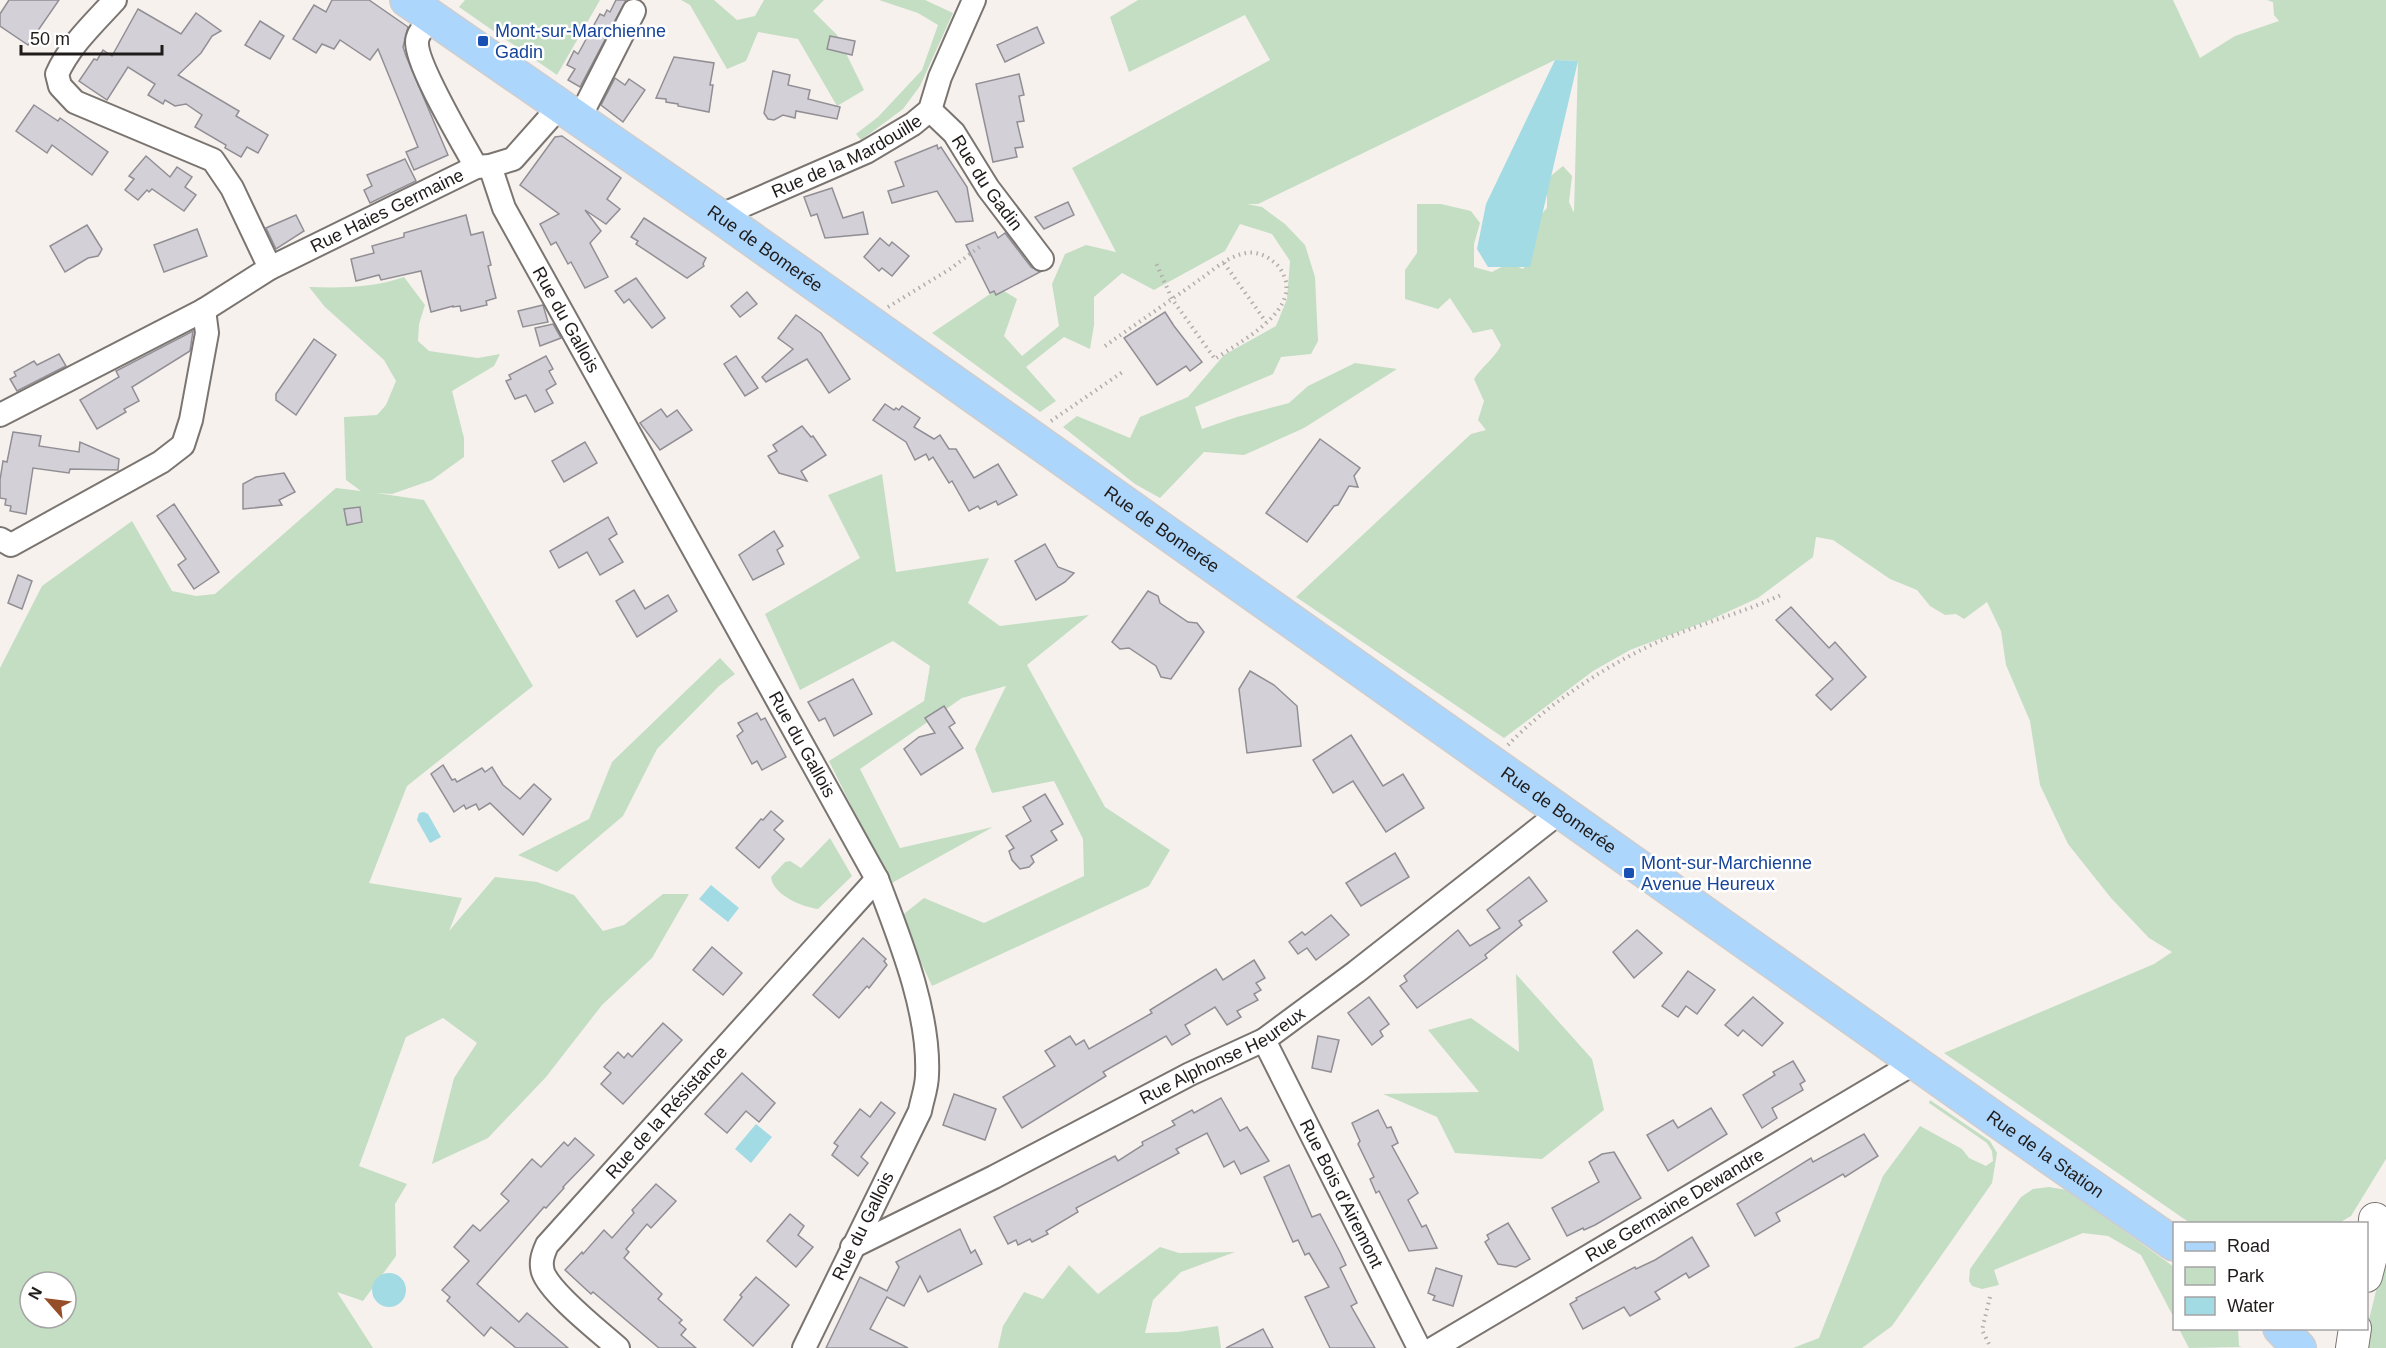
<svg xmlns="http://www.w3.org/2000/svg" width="2386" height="1348" font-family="Helvetica,sans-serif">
<rect width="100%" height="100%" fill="#f7f1ed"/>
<g fill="#c3dec3" fill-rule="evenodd">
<polygon points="465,0 600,0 557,75 459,7"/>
<polygon points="681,0 714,0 737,20 755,16 764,0 824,0 813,11 837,35 864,90 837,106 798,39 758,32 746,61 727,69 690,5"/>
<polygon points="879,0 925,0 953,13 920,86 903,109 861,140 856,134 878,117 922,70 938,25 918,13"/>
<path d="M 1138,0 L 2173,0 L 2200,58 L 2235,36 L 2279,21 L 2274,15 L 2273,2 L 2267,0 L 2386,0 L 2386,1159 L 2351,1216 L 2339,1223 L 2190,1223 L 1944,1053 L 2154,964 L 2172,952 L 2149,938 L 2111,898 L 2068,844 L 2040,785 L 2030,721 L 2006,665 L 2001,631 L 1987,602 L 1964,619 L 1956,614 L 1945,615 L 1930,606 L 1917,590 L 1890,579 L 1833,540 L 1816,537 L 1813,557 L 1758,598 L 1710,620 L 1630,650 L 1593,671 L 1504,738 L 1296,597 L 1471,434 L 1486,430 L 1478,420 L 1484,401 L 1474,379 C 1482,366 1496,357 1501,345 L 1492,329 L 1473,333 L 1450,298 L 1438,309 L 1405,299 L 1405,270 L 1417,253 L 1417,204 L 1441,204 L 1471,211 L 1480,223 L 1474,244 L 1474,267 L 1492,272 L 1509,263 L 1523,269 C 1541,248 1528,226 1547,208 L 1547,179 L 1563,166 L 1572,176 L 1569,202 L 1574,213 L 1578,61 L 1555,60 L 1258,204 L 1247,204 L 1262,207 L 1285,224 L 1305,245 L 1315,277 L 1318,341 L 1311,354 L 1281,357 L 1273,374 L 1195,407 L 1202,429 L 1237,417 L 1289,403 L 1308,386 L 1355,363 L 1397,369 L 1304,428 L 1244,455 L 1204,452 L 1160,498 L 1135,484 L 1063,427 L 1077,416 L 1130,438 L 1140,417 L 1188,397 L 1224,355 L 1276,326 L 1287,299 L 1290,261 L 1272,234 L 1240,224 L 1225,251 L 1154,290 L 1122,273 L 1094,297 L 1094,325 L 1090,349 L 1064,337 L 1026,367 L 1056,401 L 1040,412 L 932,333 L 999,288 L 1017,299 L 1004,336 L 1022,356 L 1059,326 L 1052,284 L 1065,254 L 1086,245 L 1116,252 L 1072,168 L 1270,60 L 1245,15 L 1129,72 L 1110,17 Z"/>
<path d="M 404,277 L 425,305 L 419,324 L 418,341 L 429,351 L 478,358 L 500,354 L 494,366 L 452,391 L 464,438 L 464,457 L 432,480 L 392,494 L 376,493 L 424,500 L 533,686 L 407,786 L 369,883 L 462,898 L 449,931 L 495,877 L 537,882 L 574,895 L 603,931 L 624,925 L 663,894 L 689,894 L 652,958 L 602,1005 L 546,1077 L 488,1138 L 432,1164 L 454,1078 L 477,1043 L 443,1018 L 406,1037 L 359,1166 L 407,1184 L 395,1204 L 396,1256 L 363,1301 L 337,1292 L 373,1348 L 0,1348 L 0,668 L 42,586 L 132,521 L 172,591 L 196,596 L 215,594 L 336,488 L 361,491 L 346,480 L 344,417 L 377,415 L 386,405 L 396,381 L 384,360 L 325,307 L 309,287 C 342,288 373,288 404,277 ZM 30,1282 L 66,1282 L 66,1318 L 30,1318 Z"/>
<polygon points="882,474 896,572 989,558 968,603 1000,626 1089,615 1027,665 1105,807 1170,850 1149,886 932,986 900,917 924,898 984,923 1084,876 1083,839 1054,781 992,793 975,749 1006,686 962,698 860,769 900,848 993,827 890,884 829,761 924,701 930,666 893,641 800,690 765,614 860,558 828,495"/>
<polygon points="720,658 735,674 719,686 657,749 623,816 557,872 518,855 589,819 612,762"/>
<path d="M 830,838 L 852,876 L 818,909 C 802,907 773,895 771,877 L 785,862 L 790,861 L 801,868 Z"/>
<polygon points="1516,974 1592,1059 1604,1110 1542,1159 1455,1153 1437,1117 1383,1094 1479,1092 1428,1030 1471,1018 1519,1052"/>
<polygon points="1930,1100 1990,1141 1997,1153 1992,1183 1892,1326 1862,1348 1793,1348 1819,1338 1883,1176 1920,1126 1962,1149 1969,1158 1986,1166 1993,1161 1992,1151 1987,1143 1929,1103"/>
<polygon points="2049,1187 2067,1190 2174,1267 2174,1318 2141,1255 2108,1236 2083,1233 1994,1270 1999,1285 1982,1289 1972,1286 1969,1281 1970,1269 2021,1197 2033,1189"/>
<polygon points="1160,1247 1179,1253 1235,1252 1181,1272 1153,1300 1145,1333 1178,1332 1218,1326 1221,1348 998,1348 1003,1326 1024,1292 1043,1299 1069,1265 1098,1294"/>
<polygon points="2386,1266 2386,1348 2362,1348 2377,1287"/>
<polygon points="2179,1329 2238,1329 2239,1346 2242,1347 2189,1348"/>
</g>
<g fill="#a2dbe3">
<polygon points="1555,60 1578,61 1530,267 1488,267 1477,249 1486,204"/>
<polygon points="424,812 428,814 441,837 430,843 417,820 419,813"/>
<polygon points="711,885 739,908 728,922 699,899"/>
<polygon points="756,1124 772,1137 751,1163 735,1149"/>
<circle cx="389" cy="1290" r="17"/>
</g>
<g fill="#d3d1d7" stroke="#918f95" stroke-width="1.5">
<polygon points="9,0 59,0 28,45 0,26 0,14"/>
<polygon points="332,0 369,0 408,27 403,47 406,56 448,155 414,170 406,152 418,147 378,49 370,60 340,40 334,49 322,44 316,53 293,39 314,5 326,12"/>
<polygon points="616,0 626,0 580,87 568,80 575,69 567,65 574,51 578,54 600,14 604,16 607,10 610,12"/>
<polygon points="138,9 181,34 196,13 221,31 212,36 201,53 178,75 239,111 236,116 268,135 258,153 247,147 241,157 225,148 226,145 195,127 202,115 186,104 175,106 165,100 163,104 148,95 155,84 128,67 107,100 79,81 94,59 97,60 103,50 112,56"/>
<polygon points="260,21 284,36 270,59 245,45"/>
<polygon points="1037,27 1044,43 1005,62 997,45"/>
<polygon points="830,36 855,41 852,55 827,49"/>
<polygon points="674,57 714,63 710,85 713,85 709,112 678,106 678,104 666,102 666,99 656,98"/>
<polygon points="773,71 790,75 788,85 810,90 808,99 840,107 837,119 796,111 795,118 783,115 774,120 768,119 764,113"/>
<polygon points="1019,74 1024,95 1019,96 1024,121 1017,122 1023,147 1015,148 1017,157 993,162 976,84"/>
<polygon points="615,78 625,85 629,79 645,90 623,122 601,105"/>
<polygon points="34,105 58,121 60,118 108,152 92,175 52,145 47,153 16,131"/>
<polygon points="562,136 621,178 607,199 620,209 606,224 585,210 601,231 590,243 608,277 585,288 571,262 568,264 556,242 551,245 540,224 559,214 520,185 555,137"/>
<polygon points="937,145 938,149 941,147 967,187 973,221 956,222 937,191 892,203 888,191 904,186 895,162"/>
<polygon points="146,156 170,177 177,167 192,177 185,187 196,195 184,211 152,189 149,192 147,190 138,200 125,190 134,179 129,176"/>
<polygon points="405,159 416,181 370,203 364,190 372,186 367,175"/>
<polygon points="832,188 843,218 863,212 868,234 825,238 817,214 811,216 804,197"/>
<polygon points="1068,202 1074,215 1044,229 1035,217"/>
<polygon points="296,215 304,231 276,249 266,228"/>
<polygon points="466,215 471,235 483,232 491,265 488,266 496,298 486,301 487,305 461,311 460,306 453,307 453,306 431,312 421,271 381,280 379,275 356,281 351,259 374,253 372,246 404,237 404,233"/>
<polygon points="644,218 706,258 703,264 704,266 687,278 636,244 638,241 631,237"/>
<polygon points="87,225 102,249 100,253 98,256 88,258 65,272 50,246"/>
<polygon points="197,229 207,256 164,272 154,245"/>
<polygon points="995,232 998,238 1005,233 1031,267 1040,272 996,295 994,291 990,293 966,245"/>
<polygon points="880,238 889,246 892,242 909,256 892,276 882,268 879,271 864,257"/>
<polygon points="636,278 665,318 652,328 629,299 624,303 615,291"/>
<polygon points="747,292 757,304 740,317 731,306"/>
<polygon points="543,305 548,322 523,327 518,311"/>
<polygon points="1165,312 1174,326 1202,362 1190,371 1186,366 1157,385 1124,338"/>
<polygon points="796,315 821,333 850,379 829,393 807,359 766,382 762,377 793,349 778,338"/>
<polygon points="553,324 561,338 540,346 535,328"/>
<polygon points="193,331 190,351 132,387 139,401 124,409 126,412 97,429 80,400 119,377 116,371"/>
<polygon points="314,339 336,355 296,415 276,400 276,394"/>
<polygon points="59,354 66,366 17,391 10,379 16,376 14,372 34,361 37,365"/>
<polygon points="546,356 553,369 549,371 556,384 546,390 553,403 535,412 526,395 515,399 506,381 511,379 509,375"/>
<polygon points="736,356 758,388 745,396 724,364"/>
<polygon points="885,404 894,410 896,408 899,410 902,406 920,418 914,427 934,439 940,435 949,449 956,449 974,478 998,464 1017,495 998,505 996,501 980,509 978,506 969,511 952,481 949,483 933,457 929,460 926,454 915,460 906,442 873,420"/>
<polygon points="661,409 667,417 677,410 692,430 660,450 640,423"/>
<polygon points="802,426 811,437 813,436 826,455 801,471 807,481 779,473 768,456 777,451 773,445"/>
<polygon points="13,432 41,436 39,446 79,452 80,442 119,459 118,470 70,469 69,473 33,468 26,514 10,511 11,506 5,505 6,499 0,498 0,480 3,461 7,462"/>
<polygon points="1320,439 1360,468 1354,476 1358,487 1349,486 1338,505 1334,506 1307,542 1266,513"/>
<polygon points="585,442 597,463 564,482 552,461"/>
<polygon points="284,473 295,492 279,500 282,505 243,509 243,484 256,477"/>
<polygon points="174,504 219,572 194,589 178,565 186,559 157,516"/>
<polygon points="360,507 362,522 347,525 344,509"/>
<polygon points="608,517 617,534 609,539 623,562 600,575 587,552 559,568 550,551"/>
<polygon points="774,531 783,546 777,550 784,564 753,580 739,555"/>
<polygon points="1045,544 1058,567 1074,573 1065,582 1036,600 1015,561"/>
<polygon points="18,575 32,581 22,609 8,603"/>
<polygon points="634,590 645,609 668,595 677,611 637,637 616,601"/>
<polygon points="1148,591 1158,596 1160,603 1188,622 1197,623 1204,632 1171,679 1161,677 1156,666 1129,648 1120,649 1112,642"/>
<polygon points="1791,607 1829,648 1835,642 1866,677 1831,710 1816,695 1833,679 1776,620"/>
<polygon points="1250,671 1274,685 1297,706 1301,746 1247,753 1239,689"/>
<polygon points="853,679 872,714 834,736 825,718 819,721 808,702"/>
<polygon points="944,706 955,723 949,727 963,748 921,775 904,749 919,737 935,733 925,718"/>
<polygon points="757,713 761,720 765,718 786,757 762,770 757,761 752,764 737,736 743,731 738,723"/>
<polygon points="1351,735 1383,786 1403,774 1424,808 1386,832 1353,781 1333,793 1313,760"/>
<polygon points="443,765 452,780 455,779 457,782 482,768 485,772 492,767 503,785 520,799 534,784 551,799 523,835 490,803 479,810 476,804 466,809 464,805 454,812 431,774"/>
<polygon points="1045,794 1063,824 1051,831 1057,840 1031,856 1034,862 1029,867 1020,869 1012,860 1009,851 1014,848 1006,836 1031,821 1023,807"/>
<polygon points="771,811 783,821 774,830 784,839 759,868 736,848 761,819 763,820"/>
<polygon points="1395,853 1409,877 1361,906 1346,883"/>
<polygon points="1529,877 1547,901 1519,921 1522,925 1485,955 1487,958 1417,1008 1400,986 1407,981 1404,976 1458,930 1470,946 1500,928 1487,910"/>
<polygon points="1331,915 1349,935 1316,960 1307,948 1298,954 1289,942 1302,932 1305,935"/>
<polygon points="1637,930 1662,953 1634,978 1613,952"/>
<polygon points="863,938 886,959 884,961 887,965 869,988 867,986 839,1018 813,995"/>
<polygon points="712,947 742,973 723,995 693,970"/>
<polygon points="1254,960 1265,978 1256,983 1261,990 1254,994 1258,1000 1237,1011 1241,1017 1227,1025 1215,1007 1185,1025 1190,1034 1172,1045 1166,1036 1103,1072 1106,1076 1022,1128 1003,1097 1055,1066 1045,1051 1070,1036 1076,1045 1084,1040 1089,1049 1152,1013 1150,1010 1216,969 1223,980"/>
<polygon points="1688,971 1715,990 1697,1014 1686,1006 1678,1017 1662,1006"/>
<polygon points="1369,997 1389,1024 1380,1031 1383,1036 1372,1045 1348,1013"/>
<polygon points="1753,997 1783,1023 1762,1046 1743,1030 1738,1036 1725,1025"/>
<polygon points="663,1023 682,1040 623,1104 601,1084 611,1073 604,1067 618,1052 624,1058 628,1053 632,1057"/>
<polygon points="1318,1036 1339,1040 1331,1072 1312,1068"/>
<polygon points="1793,1061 1805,1081 1800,1084 1803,1090 1772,1108 1777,1118 1762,1128 1743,1095 1775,1075 1773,1072"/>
<polygon points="742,1073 775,1103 759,1122 746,1111 727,1133 705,1114"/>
<polygon points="954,1094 996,1109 985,1140 943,1125"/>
<polygon points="1221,1098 1240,1131 1247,1127 1269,1161 1241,1174 1234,1161 1224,1167 1207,1133 1176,1149 1179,1153 1076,1208 1078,1212 1046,1231 1048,1234 1032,1242 1030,1239 1018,1245 1016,1240 1008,1244 994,1217 1115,1156 1118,1161 1143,1145 1142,1142 1175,1125 1172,1121 1192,1110 1194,1113"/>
<polygon points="881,1102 895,1113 861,1157 868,1163 858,1176 832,1155 838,1146 834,1143 860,1109 870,1117"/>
<polygon points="1711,1108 1727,1134 1668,1171 1647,1135 1673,1120 1678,1128"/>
<polygon points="1378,1110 1387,1128 1391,1127 1398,1143 1392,1146 1418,1193 1408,1200 1422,1227 1426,1225 1437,1248 1409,1251 1379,1191 1376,1193 1370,1179 1374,1177 1358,1144 1360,1141 1352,1123"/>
<polygon points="1864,1134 1878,1156 1845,1177 1843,1174 1776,1213 1780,1221 1755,1236 1737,1204 1811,1158 1813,1162"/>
<polygon points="575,1138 594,1155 563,1187 564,1188 546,1208 544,1207 477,1284 519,1322 527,1313 568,1348 516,1348 491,1327 484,1336 447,1301 450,1297 442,1290 469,1261 454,1247 473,1225 480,1231 509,1201 501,1194 532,1159 541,1167 564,1142 568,1146"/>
<polygon points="1614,1152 1641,1198 1595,1225 1584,1230 1583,1228 1567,1236 1552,1208 1599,1182 1589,1162 1602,1154"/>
<polygon points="1289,1165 1312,1217 1320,1214 1340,1252 1346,1265 1340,1268 1357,1303 1351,1306 1375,1348 1330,1348 1305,1297 1329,1287 1309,1253 1305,1255 1298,1240 1293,1242 1264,1177"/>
<polygon points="656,1184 676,1201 651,1228 647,1224 626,1249 629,1252 624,1258 662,1294 658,1299 682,1320 679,1323 686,1329 681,1335 696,1348 659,1348 593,1292 591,1294 565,1270 582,1252 583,1254 604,1230 612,1238 634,1213 632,1210"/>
<polygon points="790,1214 804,1226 798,1235 813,1247 796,1267 767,1241"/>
<polygon points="1508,1223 1530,1259 1516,1267 1498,1264 1485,1242 1489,1239 1487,1235"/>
<polygon points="960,1229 971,1253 975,1250 982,1264 928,1292 920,1276 904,1306 887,1297 870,1329 908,1348 826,1348 860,1277 887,1291 899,1267 896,1262"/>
<polygon points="1692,1237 1709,1266 1689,1278 1686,1273 1655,1292 1660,1299 1630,1316 1624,1307 1583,1329 1570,1304 1577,1300 1576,1298 1635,1267 1636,1269 1655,1260"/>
<polygon points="1436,1268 1462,1276 1453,1306 1433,1300 1435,1296 1428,1293"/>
<polygon points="756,1277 789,1305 753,1346 724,1320 742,1297 740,1295"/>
<polygon points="1263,1329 1273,1348 1226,1348"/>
</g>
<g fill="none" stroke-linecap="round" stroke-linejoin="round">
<g stroke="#7b7571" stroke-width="26">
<g id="street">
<path d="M 115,0 C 94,23 70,45 57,74 L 60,86 L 75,102 L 213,160 L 232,188 L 270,268"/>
<path d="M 432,18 C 426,25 418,32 417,41 C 415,63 463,143 476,167"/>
<path id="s1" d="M 930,110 L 954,133 L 988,188 L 1042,259"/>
<polyline points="579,119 634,11"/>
<path id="s2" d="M 490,166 L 504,208 L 877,879 C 899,937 930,1012 927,1075 C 927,1087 922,1100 920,1111 L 804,1348"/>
<path id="s3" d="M 719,216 L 866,152 L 913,124 L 930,110 L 940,77 L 974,0"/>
<path id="s4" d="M 0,415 L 204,310 L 270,268 L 476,167 L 490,166 L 513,159 L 560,106"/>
<polyline points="0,539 11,545 161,462 183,445 191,420 207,333 204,310"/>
<path id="s5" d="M 1264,1040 L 1419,1348"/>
<path id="s6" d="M 852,1247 L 994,1177 L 1190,1074 L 1264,1040 L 1356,972 L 1560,812"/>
<path id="s7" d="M 618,1348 C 600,1332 550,1293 543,1272 C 540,1262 543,1254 547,1245 L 877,879"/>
<path id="s8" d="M 1434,1348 L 1916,1062"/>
</g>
</g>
<g stroke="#7b7571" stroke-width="34">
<g id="secondary">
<polyline points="2366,1276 2374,1245 2375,1219"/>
<polyline points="2352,1348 2355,1328"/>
</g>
</g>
<g stroke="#cecdcd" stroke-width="36">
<g id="primary">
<path id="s9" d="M 407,0 L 719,216 L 2012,1131 L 2174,1244"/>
<polyline points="2280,1328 2299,1348"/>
</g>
</g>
<g stroke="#b2adaa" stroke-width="4" stroke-dasharray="1.5 4.5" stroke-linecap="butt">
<polyline points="1224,263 1266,322"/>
<polyline points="888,307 950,269 982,245"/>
<path d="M 1105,346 C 1136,324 1168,302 1199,280 C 1212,271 1226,258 1242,254 C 1254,250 1266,255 1275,263 C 1281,268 1284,275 1286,282 C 1292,316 1239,342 1215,359 L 1172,299 L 1156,263"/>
<polyline points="1051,421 1124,371"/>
<path d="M 1508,745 C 1548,703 1614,660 1667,638 C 1706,622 1745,612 1783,594"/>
<polyline points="1990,1297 1982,1330 1991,1348"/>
</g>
<use href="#street" stroke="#fff" stroke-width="22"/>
<use href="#secondary" stroke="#fff" stroke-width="32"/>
<use href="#primary" stroke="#add6fd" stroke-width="33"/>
</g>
<g fill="#1a4fb4" stroke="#fff" stroke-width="2">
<rect x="477" y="35" width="12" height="12" rx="3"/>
<rect x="1623" y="867" width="12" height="12" rx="3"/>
</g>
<g text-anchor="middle" stroke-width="5" stroke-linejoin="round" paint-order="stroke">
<g font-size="18" fill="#164399" stroke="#fff" text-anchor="start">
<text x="495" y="37">Mont-sur-Marchienne<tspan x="495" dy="21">Gadin</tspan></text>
<text x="1641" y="869">Mont-sur-Marchienne<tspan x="1641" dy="21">Avenue Heureux</tspan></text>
</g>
<g font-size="18" fill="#1f1c1b" stroke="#fff">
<text dy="6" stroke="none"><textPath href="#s3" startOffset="141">Rue de la Mardouille</textPath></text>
<text dy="6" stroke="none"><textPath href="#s1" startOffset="93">Rue du Gadin</textPath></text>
<text dy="6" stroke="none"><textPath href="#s4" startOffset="438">Rue Haies Germaine</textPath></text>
<text dy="6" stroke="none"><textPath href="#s9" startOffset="436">Rue de Bomerée</textPath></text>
<text dy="6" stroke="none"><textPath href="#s2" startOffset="172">Rue du Gallois</textPath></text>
<text dy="6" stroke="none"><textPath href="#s9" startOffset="922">Rue de Bomerée</textPath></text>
<text dy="6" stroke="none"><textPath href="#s2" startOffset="658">Rue du Gallois</textPath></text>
<text dy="6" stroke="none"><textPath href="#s9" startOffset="1408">Rue de Bomerée</textPath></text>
<text dy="6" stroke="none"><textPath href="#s6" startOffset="417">Rue Alphonse Heureux</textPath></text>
<text dy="6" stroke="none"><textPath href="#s7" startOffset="314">Rue de la Résistance</textPath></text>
<text dy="6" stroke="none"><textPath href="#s9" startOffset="2004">Rue de la Station</textPath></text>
<text dy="6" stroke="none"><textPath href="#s5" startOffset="172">Rue Bois d'Airemont</textPath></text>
<text dy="6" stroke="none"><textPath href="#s8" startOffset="280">Rue Germaine Dewandre</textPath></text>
<text transform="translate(863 1226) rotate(-64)" y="6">Rue du Gallois</text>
</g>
</g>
<rect x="2173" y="1222" width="195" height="108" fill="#ffffff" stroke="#a5a4a4" stroke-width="1.5"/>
<rect x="2185" y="1242" width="30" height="9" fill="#add6fd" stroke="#a5a4a4" stroke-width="1.5"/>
<text x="2227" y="1252" font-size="18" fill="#1f1c1b">Road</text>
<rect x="2185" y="1267" width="30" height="18" fill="#c3dec3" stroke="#a5a4a4" stroke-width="1.5"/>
<text x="2227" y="1282" font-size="18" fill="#1f1c1b">Park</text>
<rect x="2185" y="1297" width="30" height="18" fill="#a2dbe3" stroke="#a5a4a4" stroke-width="1.5"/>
<text x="2227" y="1312" font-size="18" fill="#1f1c1b">Water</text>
<g transform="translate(48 1300) rotate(298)"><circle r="28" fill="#ffffff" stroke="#a5a4a4" stroke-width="1.5"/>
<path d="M0-4.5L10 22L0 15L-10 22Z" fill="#964e29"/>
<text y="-9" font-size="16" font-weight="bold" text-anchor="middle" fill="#1f1c1b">N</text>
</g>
<path d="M21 45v9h141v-9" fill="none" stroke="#1f1c1b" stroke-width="3"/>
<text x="30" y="45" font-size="18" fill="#1f1c1b" stroke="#ffffff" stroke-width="4.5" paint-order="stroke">50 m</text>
</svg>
